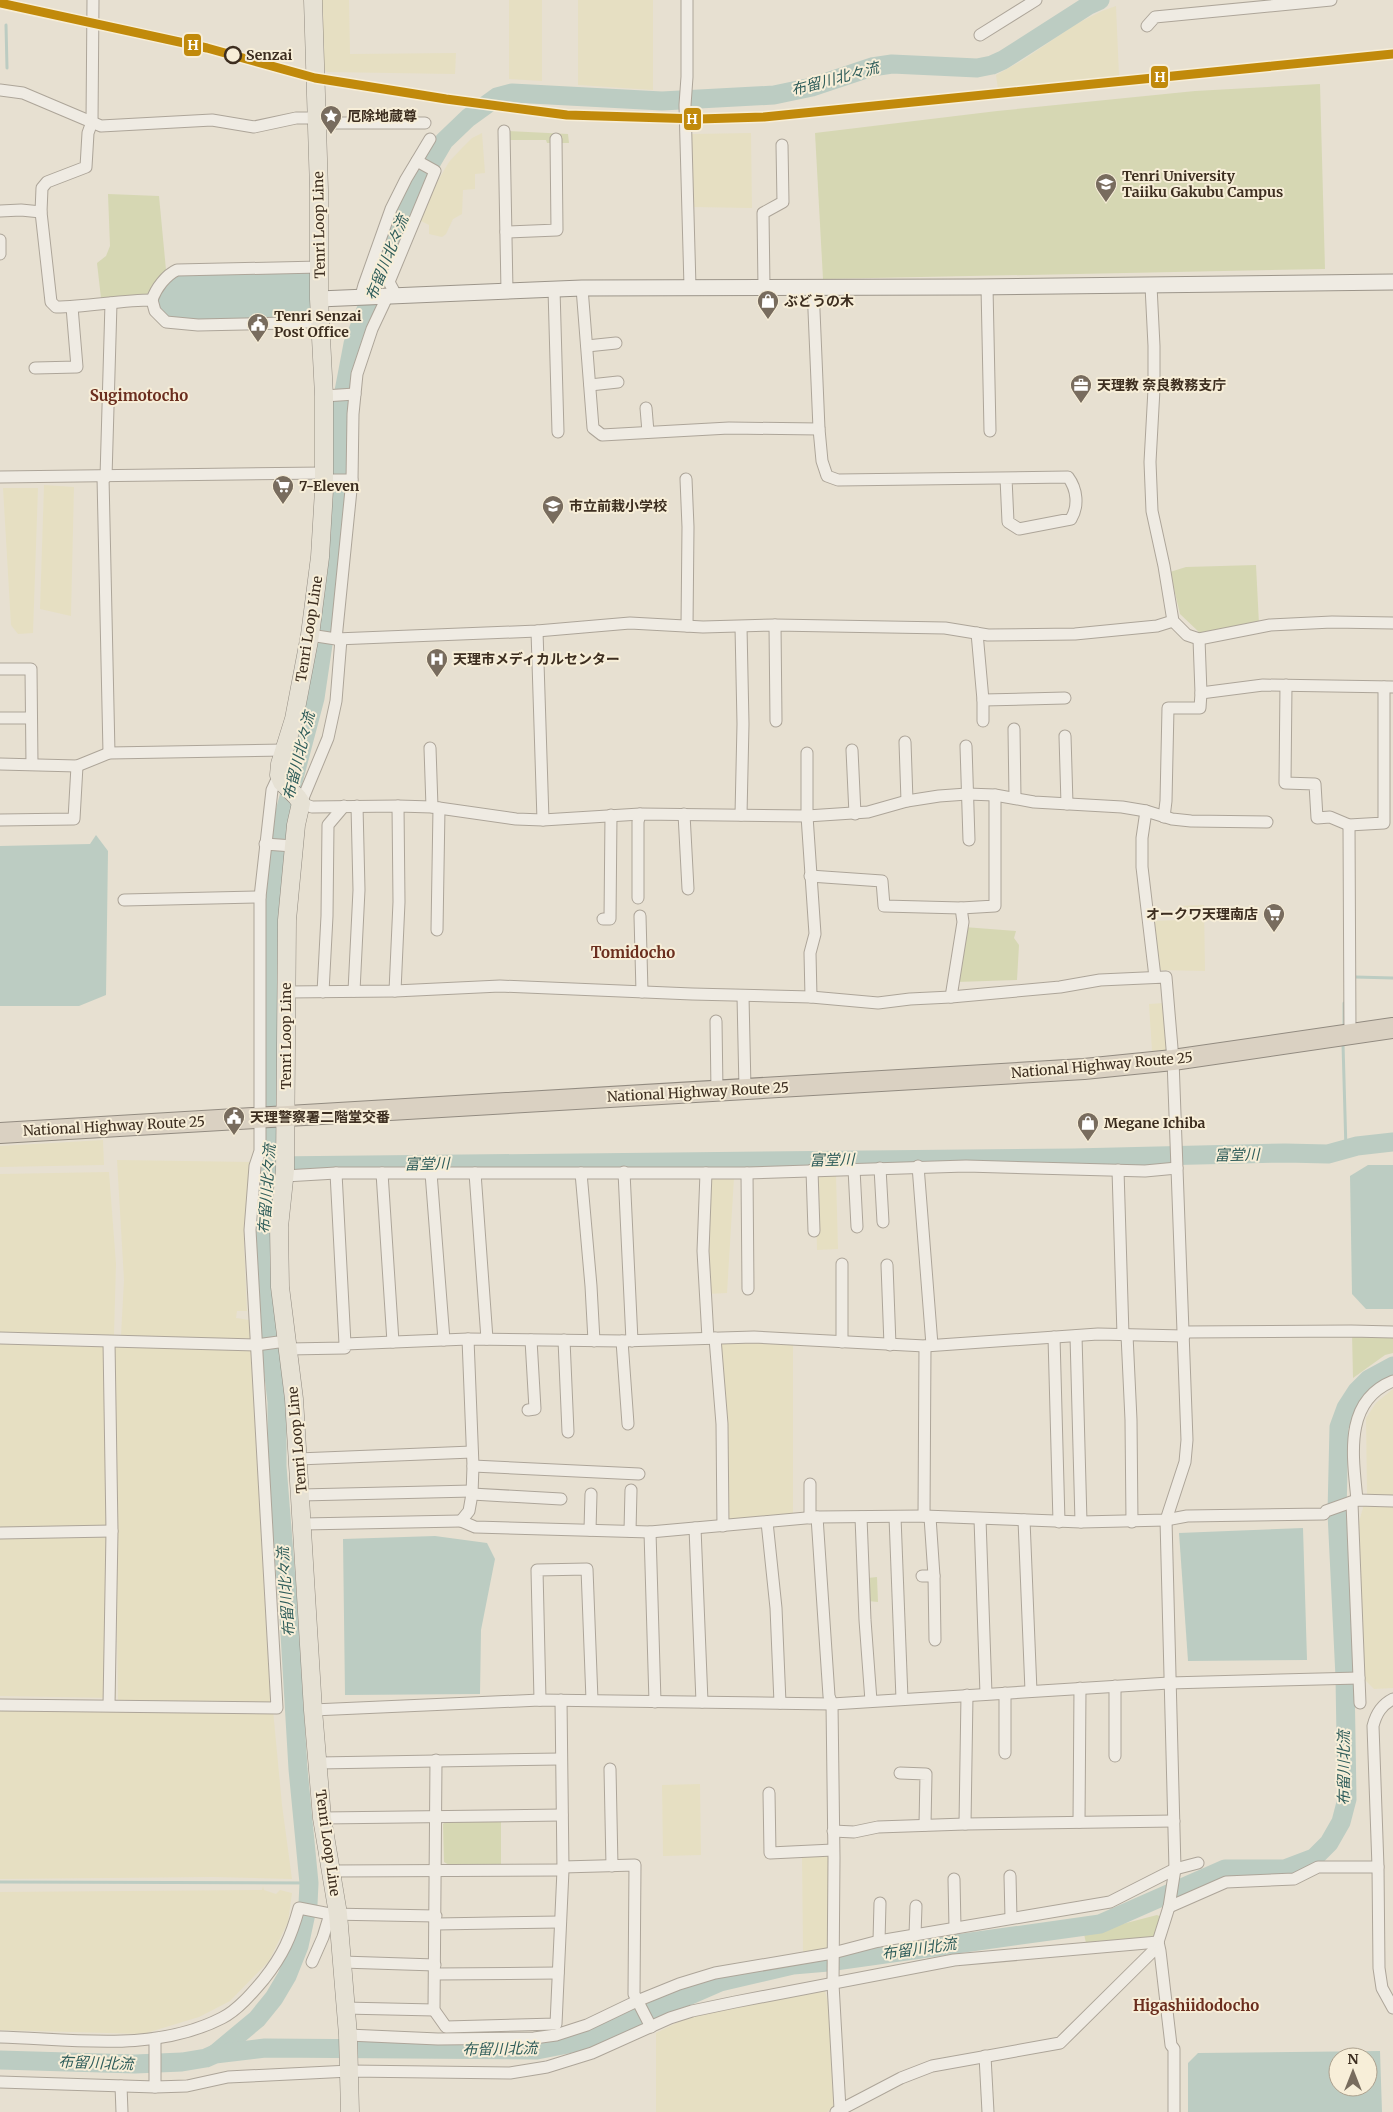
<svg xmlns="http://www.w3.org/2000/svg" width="1393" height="2112" font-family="Merriweather,'Noto Sans JP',serif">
<rect width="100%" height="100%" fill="#e7e0d1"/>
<g fill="#e6dfc2">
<polygon points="321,0 349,0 350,54 456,53 455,74 327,72 322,68"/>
<polygon points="509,0 542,0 542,81 509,79"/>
<polygon points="578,0 653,0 653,90 578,85"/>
<polygon points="1116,6 1119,76 998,89 996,75 1023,60 1076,24 1102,11"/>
<polygon points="482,133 485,173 475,174 475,189 463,190 462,214 453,219 446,234 442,237 429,234 429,225 419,220 436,184 449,162 463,147 472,138"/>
<polygon points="751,133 752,208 692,207 692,134"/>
<polygon points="44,485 74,487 71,616 40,609"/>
<polygon points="3,488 38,488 33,633 18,634 11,625"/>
<polygon points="1204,905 1205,971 1158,970 1151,921 1178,920 1178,906"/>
<polygon points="1164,1003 1168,1050 1152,1051 1149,1004"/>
<polygon points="103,1140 104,1165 0,1167 0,1146"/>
<polygon points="117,1160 252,1162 244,1244 247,1311 237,1311 236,1318 249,1320 251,1339 121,1336 124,1280"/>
<polygon points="109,1172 116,1264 114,1335 0,1332 0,1174"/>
<polygon points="815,1174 836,1174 838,1249 817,1250"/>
<polygon points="712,1178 734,1178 727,1293 706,1294 708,1189"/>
<polygon points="774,1341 793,1345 793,1515 725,1520 720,1344"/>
<polygon points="0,1344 105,1347 111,1527 0,1529"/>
<polygon points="117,1345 255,1350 272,1704 122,1703 118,1699 115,1494 111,1348"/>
<polygon points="1393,1389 1393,1495 1367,1495 1366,1418 1376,1403"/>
<polygon points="1364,1504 1393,1504 1393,1688 1374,1689 1362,1677 1357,1529"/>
<polygon points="0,1535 114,1536 116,1698 0,1696"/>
<polygon points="0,1705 273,1710 282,1805 292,1879 213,1877 0,1879"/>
<polygon points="700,1784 701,1855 663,1856 662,1785"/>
<polygon points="830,1856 831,1940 827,1949 803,1952 802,1857"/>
<polygon points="263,1886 264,1890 276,1894 280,1890 292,1893 288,1922 269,1961 230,2001 199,2017 143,2034 0,2030 0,1892 262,1890"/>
<polygon points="825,1991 828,2002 835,2106 827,2112 656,2112 656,2033 690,2016 811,1992"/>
</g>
<g fill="#d6d7b3">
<polygon points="1320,84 1325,269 823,279 815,133 997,111 1195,91"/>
<polygon points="506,131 568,134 569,143 547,143 546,140 506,140"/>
<polygon points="108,194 159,196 166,270 146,295 101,298 97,263 106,256 110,246"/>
<polygon points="1256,565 1259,624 1200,633 1180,614 1170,572 1186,567"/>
<polygon points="964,927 1016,931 1014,938 1019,945 1017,980 956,982"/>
<polygon points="1352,1333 1393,1334 1393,1353 1385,1355 1353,1378"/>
<polygon points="877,1577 878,1602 868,1601 868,1578"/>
<polygon points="501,1819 501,1865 449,1865 444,1862 443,1824 448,1820"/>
<polygon points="1157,1915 1161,1917 1153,1938 1086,1943 1084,1934"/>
</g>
<g fill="#bcccc2" fill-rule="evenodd">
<polygon points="308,271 311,275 310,315 292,320 200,321 168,317 158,309 157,298 170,279 176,275"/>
<polygon points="96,835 108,851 106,995 79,1006 0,1006 0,846 90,844"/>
<polygon points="1368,1165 1393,1165 1393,1309 1366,1309 1352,1294 1350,1176"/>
<polygon points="1303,1528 1307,1660 1188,1661 1179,1533"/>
<polygon points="435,1536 487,1543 495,1559 481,1630 480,1694 345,1695 343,1539"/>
<path d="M 1380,2051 L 1382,2112 L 1188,2112 L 1188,2063 L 1198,2053 ZM 1338,2057 L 1368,2057 L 1368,2087 L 1338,2087 Z"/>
</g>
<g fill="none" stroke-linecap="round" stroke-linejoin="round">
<g stroke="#bcccc2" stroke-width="3">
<polyline points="6,25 7,68"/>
<polyline points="1355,977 1393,978"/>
<polyline points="1344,1027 1344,1003"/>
<polyline points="1343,1044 1346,1150"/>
<polyline points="0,1882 309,1883"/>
</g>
<g stroke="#bcccc2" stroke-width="19">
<polyline points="270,1166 1073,1158 1285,1153 1328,1154 1357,1146 1393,1142"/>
<polyline points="215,2054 257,2019 274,1998 287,1976 299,1946 308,1904 309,1883 298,1769 289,1617 277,1466 277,1402 263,1280 263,1221 270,1166 274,895 280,837 285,812 315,698 326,624 340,504 341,407 353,344 399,223 421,180 444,141 468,118 497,97 512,93 662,101 774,95 812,87 872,67 892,64 977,68 992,65 1003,60 1089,5 1100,0"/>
<polyline points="0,2060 135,2064 182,2062 206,2058 215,2054 265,2048 537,2050 578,2042 603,2033 720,1982 793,1965 828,1962 1100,1924 1225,1869 1285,1869 1314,1858 1329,1843 1341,1822 1347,1799 1345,1677 1337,1513 1339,1427 1346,1408 1357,1391 1369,1379 1393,1366"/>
</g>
<g stroke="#ada599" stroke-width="13">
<g id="street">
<path d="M 93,0 L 92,122 L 88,133 L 86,167 L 47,182 L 42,188 L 41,212 L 51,302 L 56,307 C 88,307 120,300 152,300 L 155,311 L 166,322 L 198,325 L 289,323 L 307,322 L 321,319"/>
<polyline points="687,0 687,77 685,105 690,287"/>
<polyline points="1147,26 1155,17 1331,0"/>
<polyline points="980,35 1036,0"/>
<polyline points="0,90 23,93 101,126 212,120 254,127 296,118 316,118"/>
<polyline points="317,123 425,123"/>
<polyline points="504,131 507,291"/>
<polyline points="0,211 21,210 41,212"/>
<polyline points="506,232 557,230 556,139"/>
<polyline points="0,240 0,254"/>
<polyline points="1151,286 1154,346 1154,389 1150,462 1152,511 1164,566 1173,621 1187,635 1199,639 1270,625 1332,622 1393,623"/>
<polyline points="764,287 763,213 783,202 782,145"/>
<path d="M 813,287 L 819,429 L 822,461 L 827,476 L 838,480 L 1068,477 C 1077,489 1079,506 1071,519 L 1019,529 L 1008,522 L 1006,478"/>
<polyline points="987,287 990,431"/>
<polyline points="582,288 593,428 602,435 729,428 819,429"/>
<polyline points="554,289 558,432"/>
<polyline points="396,295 389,282 435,171 417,161"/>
<polyline points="361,296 364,285 391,209 406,179 430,139"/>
<path d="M 152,300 C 156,288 166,275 177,270 L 320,267"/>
<polyline points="587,346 616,343"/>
<polyline points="35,368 77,367 72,307"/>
<polyline points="590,385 618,382"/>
<polyline points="324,396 355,394"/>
<polyline points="646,408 648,432"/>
<polyline points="0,477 324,473"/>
<polyline points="103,477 109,753"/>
<polyline points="106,477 111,303"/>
<polyline points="686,479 688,527 687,626"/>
<polyline points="324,480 352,480"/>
<polyline points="775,625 776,721"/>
<polyline points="537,631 543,820"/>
<polyline points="977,633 983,700 1065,698"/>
<polyline points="310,635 336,639 537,631 630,623 703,627 775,625 945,628 988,635 1075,634 1157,626 1173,621"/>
<polyline points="336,639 352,480 353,414 357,374 372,329 388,295"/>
<polyline points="341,639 336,701 328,738 301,803 312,807 398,806 432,807 516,819 543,820 640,814 807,816 868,812 907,801 939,796 967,794 995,795 1034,802 1122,807 1146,811 1172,819 1191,821 1267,822"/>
<polyline points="0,669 31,669 32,764"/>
<polyline points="1286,685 1285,783 1315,784 1317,818 1330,817 1349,825 1384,823 1384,687"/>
<polyline points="1201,693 1263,685 1393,687"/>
<polyline points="983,700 983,721"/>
<polyline points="0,718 31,718"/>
<polyline points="1014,729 1015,798"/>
<polyline points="1065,736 1067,804"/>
<polyline points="905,742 907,801"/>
<polyline points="966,746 969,840"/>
<polyline points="430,748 432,807"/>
<polyline points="852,750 855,814"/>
<polyline points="807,753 807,816 815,934 810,953 811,997"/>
<polyline points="0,764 77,766 109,753 285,750"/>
<polyline points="1146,811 1142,838 1142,867 1155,977"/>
<polyline points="684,814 688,889"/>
<polyline points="741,815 743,724 741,627"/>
<polyline points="1164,817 1166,801 1168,708 1200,708 1201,693 1199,639"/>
<polyline points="0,820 74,819 77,766"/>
<polyline points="1349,825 1350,1035"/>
<polyline points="265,844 293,846"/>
<polyline points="810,876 882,881 884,906 961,908 995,906 995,795"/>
<polyline points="638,898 638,822 640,814"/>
<polyline points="124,900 260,897"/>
<polyline points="640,916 642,992"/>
<polyline points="603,919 610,919 611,815"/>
<polyline points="437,930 439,808"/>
<polyline points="354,991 359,890 357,806"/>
<polyline points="395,991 399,902 398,806"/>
<polyline points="286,992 395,991 500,986 692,994 811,997 878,1003 910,999 951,997 1060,987 1100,980 1166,977 1173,1060 1187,1440 1185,1462 1166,1520 1175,1869 1169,1907 1158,1942 1152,1952 1060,2043 932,2066 901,2078 836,2112"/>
<polyline points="323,992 327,916 328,825 344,806"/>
<polyline points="743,996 745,1089"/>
<polyline points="951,997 963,922 961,908"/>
<polyline points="716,1021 717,1091"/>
<polyline points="918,1166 932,1345"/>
<polyline points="880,1168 883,1222"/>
<polyline points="854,1169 857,1227"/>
<polyline points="812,1170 814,1231"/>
<polyline points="1118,1170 1123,1335"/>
<polyline points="624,1172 632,1341"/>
<polyline points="336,1173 345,1344"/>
<polyline points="382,1173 393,1342"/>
<polyline points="431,1173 444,1340"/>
<polyline points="475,1173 487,1339"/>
<polyline points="581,1173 591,1286 594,1341"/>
<polyline points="706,1173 703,1251 708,1338"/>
<polyline points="747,1173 748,1289"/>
<polyline points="285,1176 336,1173 747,1173 966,1166 1145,1171 1177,1168"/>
<polyline points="842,1264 842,1342"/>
<polyline points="887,1265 890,1345"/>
<polyline points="1184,1332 1351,1331 1393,1332"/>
<polyline points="1127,1335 1131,1420 1132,1522"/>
<polyline points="1076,1336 1081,1522"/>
<polyline points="1054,1337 1059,1522"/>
<polyline points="0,1338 256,1345 286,1341"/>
<polyline points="715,1338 722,1424 723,1526"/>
<polyline points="468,1339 473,1466 472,1494 469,1511 461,1521 475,1527 650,1532 817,1517 924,1516 1081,1522 1166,1520 1187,1516 1324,1514 1326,1511 1357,1500 1393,1501"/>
<polyline points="564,1340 568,1432"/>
<polyline points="622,1341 628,1424"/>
<polyline points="288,1349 345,1348 345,1344 468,1339 622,1341 754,1337 925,1346 1098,1334 1184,1336"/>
<polyline points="528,1410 535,1409 531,1340"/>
<polyline points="298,1459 472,1452"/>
<polyline points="473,1466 639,1474"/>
<polyline points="810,1484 810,1518"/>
<polyline points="472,1494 561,1499"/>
<polyline points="301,1495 472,1491"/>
<path d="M 1357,1500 C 1353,1457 1343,1401 1393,1381"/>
<polyline points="1352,1503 1360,1703"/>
<polyline points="924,1516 925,1346"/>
<polyline points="817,1517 829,1696 832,1704 834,1858 833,1984 840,2109"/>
<polyline points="861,1517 865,1620 871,1701"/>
<polyline points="895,1517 902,1699"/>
<polyline points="930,1517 934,1576 935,1640"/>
<polyline points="980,1519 986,1694"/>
<polyline points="1024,1520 1031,1691"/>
<polyline points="767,1522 776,1608 780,1703"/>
<polyline points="303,1524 461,1521"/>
<polyline points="695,1528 702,1702"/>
<polyline points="590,1530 591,1494"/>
<polyline points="630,1531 631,1490"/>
<polyline points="650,1532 655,1702"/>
<polyline points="0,1533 112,1531"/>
<polyline points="922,1576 934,1576"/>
<polyline points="1115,1686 1115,1756"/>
<path d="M 1393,1699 C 1381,1705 1376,1714 1373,1726 L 1378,1867 L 1379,1968 L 1382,1988 L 1393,2008"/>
<polyline points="540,1700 537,1570 587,1569 592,1700"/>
<polyline points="0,1705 277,1708 250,1230 255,1166 260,1151 260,897 272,790 279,775"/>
<polyline points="109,1705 112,1531 109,1342"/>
<polyline points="313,1710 540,1700 832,1704 1169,1683 1359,1678"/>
<polyline points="1005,1753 1005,1693"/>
<polyline points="436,1760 434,2010 446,2027 556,2024 563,1870 561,1700"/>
<polyline points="318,1763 560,1759"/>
<polyline points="610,1769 612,1866"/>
<polyline points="900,1773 926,1774 925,1825"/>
<polyline points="769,1793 770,1853 833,1850"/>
<polyline points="322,1818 562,1815"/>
<polyline points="1079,1822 1080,1688"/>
<polyline points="965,1824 967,1695"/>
<polyline points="833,1831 854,1832 878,1827 965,1824 1174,1821"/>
<polyline points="563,1867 635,1865 634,1994 651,2027"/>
<polyline points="331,1871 563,1870"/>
<polyline points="1010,1876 1011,1918"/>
<polyline points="954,1879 955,1928"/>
<polyline points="1169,1907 1226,1882 1294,1879 1318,1867 1378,1867"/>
<polyline points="436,1924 560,1922"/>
<polyline points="915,1935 916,1906"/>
<polyline points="879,1941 880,1903"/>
<polyline points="1158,1942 1160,1951 1171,2045 1174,2049 1174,2112"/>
<polyline points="312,1962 323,1937 330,1914"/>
<polyline points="342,1962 435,1965"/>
<polyline points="435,1974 558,1973"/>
<polyline points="344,2008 434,2010"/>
<polyline points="348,2035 438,2039 534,2038 556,2035 587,2025 637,2001 679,1984 715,1973 833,1953 879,1941 1110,1902 1175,1869 1198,1863"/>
<path d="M 0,2037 C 73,2039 154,2053 222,2018 C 238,2010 253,1992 264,1979 C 283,1955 291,1937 299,1908 L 330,1914 L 436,1916"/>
<polyline points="985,2056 988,2112"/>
<polyline points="0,2082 155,2087 187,2086 228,2077 350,2071 510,2073 547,2067 592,2053 670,2018 692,2011 735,2002 954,1960 1158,1942"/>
<polyline points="121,2086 122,2112"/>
<polyline points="155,2087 155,2039"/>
</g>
</g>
<g stroke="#9c958a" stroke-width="17">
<polyline id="secondary" points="319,299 582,288 974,287 1393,282"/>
</g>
<g stroke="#928b80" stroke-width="19">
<polyline id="primary" points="313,0 319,190 319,299 324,396 324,490 320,557 310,635 294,719 280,764 279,775 282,782 297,797 301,803 296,825 287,920 285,1170 279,1227 280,1287 294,1399 313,1710 322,1818 338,1914 348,2035 350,2112"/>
</g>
<g stroke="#928b80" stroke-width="22">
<polyline id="highway" points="0,1133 1084,1069 1173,1060 1393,1028"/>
</g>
<use href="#street" stroke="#efebe3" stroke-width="11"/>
<use href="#secondary" stroke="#efebe3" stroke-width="15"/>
<use href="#primary" stroke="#e6e1d4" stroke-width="18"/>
<use href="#highway" stroke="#dad1c2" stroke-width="20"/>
<g stroke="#f7eed8" stroke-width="12">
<polyline id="rail-1" points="0,3 207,48 315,78 446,99 567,115 699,119 764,117 1393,54"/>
</g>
<use href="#rail-1" stroke="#c18a0b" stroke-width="9"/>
</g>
<defs>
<g id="sight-pin" transform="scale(1.125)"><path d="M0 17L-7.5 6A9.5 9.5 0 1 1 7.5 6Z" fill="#786c5e" stroke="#f7eed8"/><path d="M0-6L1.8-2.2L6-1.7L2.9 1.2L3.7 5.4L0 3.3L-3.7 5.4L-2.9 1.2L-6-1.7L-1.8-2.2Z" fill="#fff"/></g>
<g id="university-pin" transform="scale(1.125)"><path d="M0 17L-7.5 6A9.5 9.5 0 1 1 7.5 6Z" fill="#786c5e" stroke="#f7eed8"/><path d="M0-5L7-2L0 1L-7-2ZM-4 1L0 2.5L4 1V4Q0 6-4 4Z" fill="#fff"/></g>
<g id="shop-pin" transform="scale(1.125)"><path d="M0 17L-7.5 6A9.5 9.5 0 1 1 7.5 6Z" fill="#786c5e" stroke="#f7eed8"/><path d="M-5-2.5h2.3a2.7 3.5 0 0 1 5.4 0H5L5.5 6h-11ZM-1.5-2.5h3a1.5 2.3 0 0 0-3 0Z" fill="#fff"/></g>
<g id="civic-pin" transform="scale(1.125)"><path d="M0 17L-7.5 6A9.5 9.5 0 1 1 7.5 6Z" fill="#786c5e" stroke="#f7eed8"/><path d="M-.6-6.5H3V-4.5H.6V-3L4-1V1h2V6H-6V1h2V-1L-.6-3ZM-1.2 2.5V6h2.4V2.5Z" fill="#fff"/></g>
<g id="office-pin" transform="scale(1.125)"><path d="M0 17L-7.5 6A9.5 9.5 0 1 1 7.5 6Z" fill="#786c5e" stroke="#f7eed8"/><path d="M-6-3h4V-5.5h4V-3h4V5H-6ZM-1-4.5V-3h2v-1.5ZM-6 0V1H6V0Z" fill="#fff"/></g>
<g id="supermarket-pin" transform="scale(1.125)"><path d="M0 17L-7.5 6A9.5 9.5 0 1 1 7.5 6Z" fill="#786c5e" stroke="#f7eed8"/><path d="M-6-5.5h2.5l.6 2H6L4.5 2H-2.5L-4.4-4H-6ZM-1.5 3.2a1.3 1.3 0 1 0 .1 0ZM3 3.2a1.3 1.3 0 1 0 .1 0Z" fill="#fff"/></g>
<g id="school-pin" transform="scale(1.125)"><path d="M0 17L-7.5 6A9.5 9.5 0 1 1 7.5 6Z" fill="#786c5e" stroke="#f7eed8"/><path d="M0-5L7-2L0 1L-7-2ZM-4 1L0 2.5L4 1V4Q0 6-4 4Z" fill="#fff"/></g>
<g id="hospital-pin" transform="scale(1.125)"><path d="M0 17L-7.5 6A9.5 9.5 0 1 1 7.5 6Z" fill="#786c5e" stroke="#f7eed8"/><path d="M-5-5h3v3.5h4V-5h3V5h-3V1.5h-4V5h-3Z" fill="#fff"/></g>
</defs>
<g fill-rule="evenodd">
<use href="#sight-pin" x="331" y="116"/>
<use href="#university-pin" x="1106" y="184"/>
<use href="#shop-pin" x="768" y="301"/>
<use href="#civic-pin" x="258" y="324"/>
<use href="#office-pin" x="1081" y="385"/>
<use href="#supermarket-pin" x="283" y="486"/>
<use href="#school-pin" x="553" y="506"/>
<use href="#hospital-pin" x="437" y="659"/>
<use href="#supermarket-pin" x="1274" y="914"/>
<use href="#civic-pin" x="234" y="1117"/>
<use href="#shop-pin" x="1088" y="1123"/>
</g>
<circle fill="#f7eed8" stroke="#3d2e20" stroke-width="2.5" cx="233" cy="55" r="8"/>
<g text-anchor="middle" stroke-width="4" stroke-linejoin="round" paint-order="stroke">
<g font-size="14" font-weight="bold" fill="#3d2e20" stroke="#f7eed8" text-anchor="start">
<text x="246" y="60">Senzai</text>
</g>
<g font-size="14" font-weight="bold" fill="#3d2e20" stroke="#f7eed8" text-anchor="start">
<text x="347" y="121">厄除地蔵尊</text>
<text x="1122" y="181">Tenri University<tspan x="1122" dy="16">Taiiku Gakubu Campus</tspan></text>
<text x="784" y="306">ぶどうの木</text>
<text x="274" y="321">Tenri Senzai<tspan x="274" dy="16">Post Office</tspan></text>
<text x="1097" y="390">天理教 奈良教務支庁</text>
<text x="299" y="491">7-Eleven</text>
<text x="569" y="511">市立前栽小学校</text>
<text x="453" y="664">天理市メディカルセンター</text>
<text x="1258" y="919" text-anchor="end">オークワ天理南店</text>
<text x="250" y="1122">天理警察署二階堂交番</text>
<text x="1104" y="1128">Megane Ichiba</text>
</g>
<g font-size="14" fill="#3d2e20" stroke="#f7eed8">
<text transform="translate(319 225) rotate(-91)" y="5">Tenri Loop Line</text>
<text transform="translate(309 629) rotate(-81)" y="5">Tenri Loop Line</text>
<text transform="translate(286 1036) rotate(-90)" y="5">Tenri Loop Line</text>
<text transform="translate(1102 1065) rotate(-5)" y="5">National Highway Route 25</text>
<text transform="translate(698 1092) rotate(-3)" y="5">National Highway Route 25</text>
<text transform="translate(114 1126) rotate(-3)" y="5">National Highway Route 25</text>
<text transform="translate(297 1440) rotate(-95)" y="5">Tenri Loop Line</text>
<text transform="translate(328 1843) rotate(82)" y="5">Tenri Loop Line</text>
</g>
<g font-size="15" font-style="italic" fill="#2f5d5a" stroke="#f7eed8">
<text transform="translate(835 79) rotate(-15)" y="5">布留川北々流</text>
<text transform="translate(387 258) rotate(-68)" y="5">布留川北々流</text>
<text transform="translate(299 756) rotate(-76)" y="5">布留川北々流</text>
<text transform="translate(1237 1155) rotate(-1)" y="5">富堂川</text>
<text transform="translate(832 1160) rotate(-1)" y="5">富堂川</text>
<text transform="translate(427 1164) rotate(-1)" y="5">富堂川</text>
<text transform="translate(267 1189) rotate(-86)" y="5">布留川北々流</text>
<text transform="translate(286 1592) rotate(-94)" y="5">布留川北々流</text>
<text transform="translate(1344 1768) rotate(-90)" y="5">布留川北流</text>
<text transform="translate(919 1949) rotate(-8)" y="5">布留川北流</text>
<text transform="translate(500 2049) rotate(-1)" y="5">布留川北流</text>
<text transform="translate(96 2063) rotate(2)" y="5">布留川北流</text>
</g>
<g font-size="15" font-weight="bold" fill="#6b2e1e" stroke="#f7eed8">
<text x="139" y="401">Sugimotocho</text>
<text x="633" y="958">Tomidocho</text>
<text x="1196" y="2011">Higashiidodocho</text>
</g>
</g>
<g stroke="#f7eed8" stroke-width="2">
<rect x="183" y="33" width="19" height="24" rx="5" fill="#c18a0b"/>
<rect x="1150" y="65" width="19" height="24" rx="5" fill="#c18a0b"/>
<rect x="683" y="107" width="19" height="24" rx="5" fill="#c18a0b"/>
</g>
<g font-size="14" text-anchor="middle" font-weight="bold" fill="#fff">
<text x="193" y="50">H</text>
<text x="1160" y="82">H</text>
<text x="692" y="124">H</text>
</g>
<g transform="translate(1353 2072)"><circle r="24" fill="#f7eed8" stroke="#ada18e"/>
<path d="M0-4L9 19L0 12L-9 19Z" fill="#786c5e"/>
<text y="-8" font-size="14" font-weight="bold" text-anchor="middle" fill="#3d2e20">N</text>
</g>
</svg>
